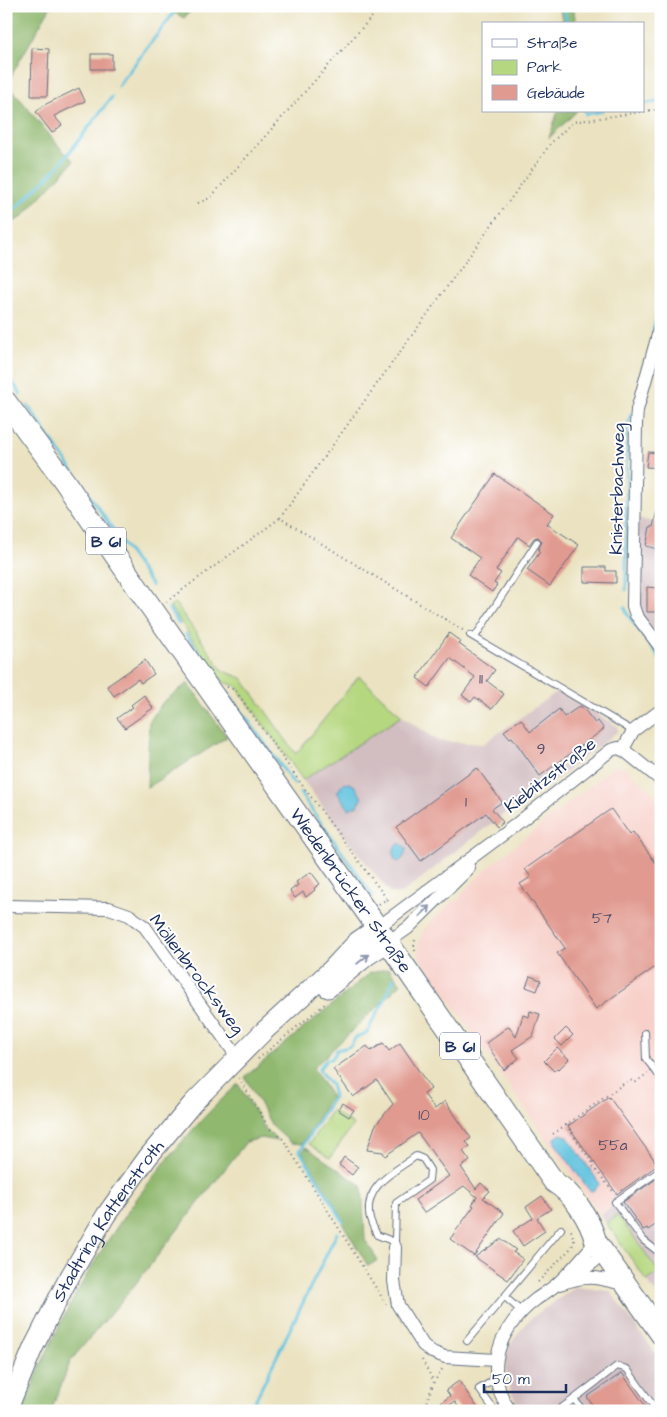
<svg xmlns="http://www.w3.org/2000/svg" width="667" height="1417" font-family="'Architects Daughter',sans-serif">
<rect width="100%" height="100%" fill="#fff"/>
<filter id="ink" filterUnits="userSpaceOnUse"><feTurbulence type="fractalNoise" baseFrequency=".02" numOctaves="2"/><feDisplacementMap in="SourceGraphic" scale="10" xChannelSelector="R" yChannelSelector="G"/><feConvolveMatrix kernelMatrix="1 2 1 2 8 2 1 2 1" color-interpolation-filters="sRGB"/></filter>
<filter id="wash" filterUnits="userSpaceOnUse"><feTurbulence type="fractalNoise" baseFrequency=".0096" numOctaves="4" result="noise"/><feDisplacementMap in="SourceGraphic" scale="20" xChannelSelector="R" yChannelSelector="G"/><feGaussianBlur stdDeviation="1.12" result="paint"/><feColorMatrix in="noise" values="0 0 0 0 0 0 0 0 0 0 0 0 0 0 0 0 0 1.4 0 .05"/><feComposite in="paint" operator="in"/></filter>
<g filter="url(#wash)">
<rect width="100%" height="100%" fill="#eae2c0"/>
<polygon fill="#f7d0c9" points="615,766 624,767 661,799 661,1172 600,1215 420,958 418,951 419,941 425,928 454,900 456,902 462,896 461,894 476,879 495,862"/>
<g fill="#d2bec1">
<polygon points="637,518 661,524 661,643 639,613"/>
<polygon points="558,691 617,726 618,731 543,790 514,806 401,894 390,893 346,838 303,780 402,716 438,741 483,744"/>
<polygon points="661,1172 661,1300 647,1281 659,1272 618,1216 606,1223 600,1215"/>
<polygon points="576,1287 610,1291 661,1361 661,1411 522,1411 518,1406 510,1389 506,1373 506,1359 509,1346 525,1324 538,1313"/>
</g>
<g fill="#b5d77f" stroke="#68836e">
<polygon points="175,603 223,671 242,678 296,754 359,676 402,716 303,780 236,686 223,682 170,607"/>
<polygon points="332,1110 353,1125 330,1158 309,1144"/>
<polygon points="618,1215 659,1272 647,1281 606,1223"/>
</g>
<g fill="#90b86e" stroke="#567466">
<polygon points="6,6 51,6 7,83 61,149 74,161 22,217 6,226"/>
<polygon points="162,6 195,6 184,18"/>
<polygon points="559,6 573,6 576,24 563,24"/>
<polygon points="558,111 577,111 549,138"/>
<polygon points="188,683 227,737 147,788 149,722 163,702"/>
<polygon points="389,968 401,984 313,1068 331,1096 302,1144 291,1143 272,1126 245,1077 370,973"/>
<path d="M 238,1084 L 266,1130 L 278,1141 L 261,1138 L 246,1142 L 130,1291 L 71,1360 L 51,1411 L 23,1411 C 65,1292 146,1169 238,1084 Z"/>
<polygon points="306,1147 362,1186 365,1240 378,1260 368,1266 343,1224 344,1220 302,1152"/>
</g>
<g fill="#60c2de" stroke="#3e789e">
<polygon points="349,783 355,786 362,798 358,805 349,809 337,792 343,784"/>
<path d="M 401,844 L 406,848 C 405,855 404,859 398,862 L 395,860 C 393,855 393,850 396,845 Z"/>
<polygon points="561,1134 567,1136 598,1181 599,1185 593,1191 589,1190 555,1143 555,1138"/>
</g>
<g fill="none" stroke-linecap="round" stroke-linejoin="round">
<g stroke="#60c2de" stroke-width="3">
<polyline points="564,6 567,24"/>
<polyline points="118,86 179,6"/>
<polyline points="643,104 661,101"/>
<polyline points="585,111 586,114 602,111"/>
<polyline points="6,216 10,214 58,167 112,97"/>
<polyline points="653,331 661,299"/>
<polyline points="6,374 21,394"/>
<polyline points="28,406 152,586"/>
<polyline points="626,590 627,427 631,414"/>
<polyline points="625,608 628,615 661,661"/>
<polyline points="169,609 179,624"/>
<polyline points="186,634 221,683"/>
<polyline points="228,693 294,784"/>
<polyline points="300,793 373,896"/>
<path d="M 343,1221 L 300,1151 L 334,1096 L 331,1085 L 322,1074 L 319,1069 L 327,1059 L 332,1059 L 337,1050 C 347,1047 351,1049 355,1038 L 368,1032 L 373,1020 L 384,1002 L 394,978"/>
<polyline points="250,1411 337,1233"/>
</g>
</g>
<g id="blocks">
<g fill="#e19a8f">
<polygon points="32,48 49,49 47,96 31,96"/>
<rect x="91" y="54" width="21" height="15"/>
<polygon points="79,88 85,101 54,116 62,125 52,133 36,112 44,105"/>
<polygon points="648,452 661,453 661,468 646,467"/>
<polygon points="495,474 554,514 547,524 579,545 550,586 527,570 540,552 538,550 542,542 538,537 534,538 529,545 518,537 496,570 501,573 494,583 497,585 492,592 468,575 480,558 451,538"/>
<polygon points="657,511 661,511 661,548 658,547 658,549 646,546 650,527 653,527"/>
<polygon points="584,567 606,567 606,571 616,571 616,583 584,582"/>
<polygon points="647,587 658,588 658,612 647,612"/>
<polygon points="449,633 461,642 459,644 495,670 487,681 504,694 492,709 475,697 471,702 462,695 475,677 450,658 429,687 417,678"/>
<polygon points="145,660 154,674 141,683 138,679 114,696 107,686"/>
<polygon points="144,695 153,708 125,728 117,718 133,707 131,705"/>
<polygon points="580,706 583,708 595,723 598,721 604,729 540,776 512,737 510,738 504,731 521,719 530,732 559,709 564,717"/>
<polygon points="477,768 502,802 492,809 503,822 497,827 486,813 421,861 396,827"/>
<polygon points="611,809 629,835 633,832 661,870 661,963 596,1009 557,953 565,948 520,884 531,877 525,869"/>
<polygon points="311,872 320,884 314,888 315,890 306,897 303,892 295,898 290,891 298,885 296,882"/>
<polygon points="530,976 541,980 537,991 526,987"/>
<polygon points="530,1011 540,1014 533,1036 512,1050 519,1058 504,1070 486,1043 509,1026 516,1037 523,1015 529,1017"/>
<polygon points="566,1028 573,1035 562,1046 555,1039"/>
<polygon points="383,1043 389,1051 400,1043 431,1089 424,1094 435,1109 445,1101 471,1138 466,1142 470,1146 463,1151 470,1161 461,1167 476,1189 481,1183 490,1191 483,1198 504,1213 474,1256 450,1239 474,1206 472,1205 477,1197 464,1186 424,1213 415,1200 449,1176 418,1133 385,1156 383,1152 367,1150 375,1126 393,1104 377,1080 353,1097 333,1069 367,1046 371,1051"/>
<polygon points="557,1048 569,1059 559,1069 557,1068 554,1071 544,1061"/>
<polygon points="609,1097 658,1165 617,1194 568,1126"/>
<polygon points="343,1103 354,1110 349,1117 338,1110"/>
<polygon points="344,1157 358,1167 352,1175 339,1165"/>
<polygon points="656,1179 658,1181 661,1181 661,1221 648,1230 647,1228 643,1230 623,1202"/>
<polygon points="542,1196 551,1209 537,1218 545,1231 523,1246 513,1231 533,1218 526,1207"/>
<polygon points="501,1239 516,1250 513,1252 523,1259 508,1280 475,1257"/>
<polygon points="622,1373 649,1411 597,1411 587,1397"/>
<polygon points="459,1381 463,1387 480,1411 461,1411 455,1402 439,1410 437,1406 450,1396 446,1390"/>
</g>
</g>
</g>
<g filter="url(#ink)">
<use href="#blocks" fill-opacity="0" stroke="#636e80" stroke-width="1"/>
<g fill="none" stroke-linecap="round" stroke-linejoin="round">
<g stroke="#636e80" stroke-width="8">
<g id="lane">
<polyline points="470,635 633,731"/>
<polyline points="475,637 537,542"/>
<polyline points="645,1033 646,1059 661,1078"/>
<polyline points="661,1170 615,1202 643,1240 661,1254"/>
<path d="M 395,1247 L 395,1242 L 396,1203 L 429,1180 L 430,1170 L 423,1159 L 416,1156 C 396,1171 366,1184 369,1213 C 369,1220 374,1228 377,1235 L 395,1242"/>
<polyline points="505,1297 522,1312"/>
<polyline points="467,1341 561,1229"/>
<polyline points="574,1399 617,1366 627,1369 657,1411"/>
<polyline points="495,1411 479,1389 496,1379"/>
<polyline points="557,1411 574,1399 583,1411"/>
</g>
</g>
<g stroke="#636e80" stroke-width="14">
<g id="street">
<polyline points="661,324 637,410 636,424 633,606 636,615 661,648"/>
<polyline points="623,749 633,731 661,710"/>
<polyline points="6,906 109,908 129,915 145,927 238,1058"/>
<polyline points="377,928 505,833 611,750 618,748 625,751 661,780"/>
<polyline points="388,942 408,928 469,868"/>
<polyline points="395,1247 394,1281 398,1305 423,1345 432,1352 445,1357 496,1360"/>
<polyline points="573,1278 605,1253"/>
<path d="M 559,1284 C 589,1274 597,1277 626,1285"/>
<path d="M 510,1411 C 482,1371 499,1328 535,1300 C 542,1295 550,1290 557,1284 C 571,1272 583,1256 596,1242"/>
</g>
</g>
<g stroke="#636e80" stroke-width="21">
<g id="secondary">
<polyline points="328,988 368,955 388,942"/>
<path id="s1" d="M 7,1411 L 33,1348 L 66,1283 L 106,1215 L 148,1157 L 193,1103 L 262,1033 L 332,969 L 358,941 L 377,928"/>
</g>
</g>
<g stroke="#636e80" stroke-width="23">
<g id="primary">
<path id="s2" d="M 6,402 L 65,482 L 146,600 L 401,961 L 554,1182 C 574,1194 590,1220 596,1242 L 661,1334"/>
</g>
</g>
<g stroke="#636e80" stroke-width="2" stroke-dasharray="1 4" stroke-linecap="butt">
<polyline points="198,203 210,198 378,10 387,6"/>
<polyline points="280,518 551,143 573,122 661,109"/>
<polyline points="166,602 280,518 464,631"/>
<polyline points="227,687 235,690 302,785 387,899"/>
<polyline points="379,904 387,899 390,903"/>
<polyline points="415,951 414,944 416,937"/>
<polyline points="258,1059 326,1003"/>
<polyline points="239,1078 269,1128 283,1139 386,1304"/>
<polyline points="566,1125 592,1162 592,1165 615,1194"/>
<polyline points="553,1134 629,1080 636,1082 648,1073"/>
<polyline points="538,1282 572,1247 574,1241 571,1230"/>
<polyline points="422,1360 434,1382"/>
<polyline points="423,1411 434,1382 443,1368"/>
</g>
<use href="#lane" stroke="#fff" stroke-width="6"/>
<use href="#street" stroke="#fff" stroke-width="12"/>
<use href="#secondary" stroke="#fff" stroke-width="19"/>
<use href="#primary" stroke="#fff" stroke-width="21"/>
</g>
<defs><path id="oneway-shaft" d="M-6 0H5M1.5-3L5.5 0L1.5 3" fill="none" stroke-width="1.6" stroke-linecap="round" stroke-linejoin="round" transform="scale(1.25)"/></defs>
<g stroke="#8d97ae">
<use href="#oneway-shaft" transform="translate(425 911) rotate(-44)"/>
<use href="#oneway-shaft" transform="translate(363 959) rotate(-39)"/>
</g>
</g>
<g text-anchor="middle" stroke-width="4" stroke-linejoin="round" paint-order="stroke">
<g font-size="15" fill="#4c4a6a">
<text x="481" y="684">11</text>
<text x="541" y="754">9</text>
<text x="466" y="807">1</text>
<text x="602" y="923">57</text>
<text x="424" y="1120">10</text>
<text x="613" y="1150">55a</text>
</g>
<g fill="#fff" stroke="#5f6d8e" stroke-width="1">
<rect x="86" y="527.5" width="40" height="27" rx="4"/>
<rect x="440" y="1032.5" width="40" height="27" rx="4"/>
</g>
<g font-size="16" font-weight="bold" fill="#1b2f5e">
<text x="106" y="547">B 61</text>
<text x="460" y="1052">B 61</text>
</g>
<g font-size="18" fill="#1b2f5e" stroke="#fff">
<text transform="translate(617 489) rotate(-89)" y="6">Knisterbachweg</text>
<text transform="translate(550 775) rotate(-38)" y="6">Kiebitzstraße</text>
<text dy="6" stroke="none"><textPath href="#s2" startOffset="598">Wiedenbrücker Straße</textPath></text>
<text transform="translate(197 974) rotate(53)" y="6">Möllenbrocksweg</text>
<text dy="6" stroke="none"><textPath href="#s1" startOffset="216">Stadtring Kattenstroth</textPath></text>
</g>
</g>
<rect width="667" height="1417" fill="none" stroke="#fff" stroke-width="25"/>
<rect x="482" y="22" width="162" height="90" fill="#ffffff" stroke="#a4acbf"/>
<rect x="492" y="39" width="25" height="8" fill="#ffffff" stroke="#a4acbf"/>
<text x="527" y="48" font-size="15" fill="#1b2f5e">Straße</text>
<rect x="492" y="60" width="25" height="15" fill="#b5d77f" stroke="#a4acbf"/>
<text x="527" y="72" font-size="15" fill="#1b2f5e">Park</text>
<rect x="492" y="85" width="25" height="15" fill="#e19a8f" stroke="#a4acbf"/>
<text x="527" y="98" font-size="15" fill="#1b2f5e">Gebäude</text>
<path d="M484 1384v8h82v-8" fill="none" stroke="#1b2f5e" stroke-width="2.5"/>
<text x="492" y="1384" font-size="15" fill="#1b2f5e" stroke="#ffffff" stroke-width="4" paint-order="stroke">50 m</text>
</svg>
